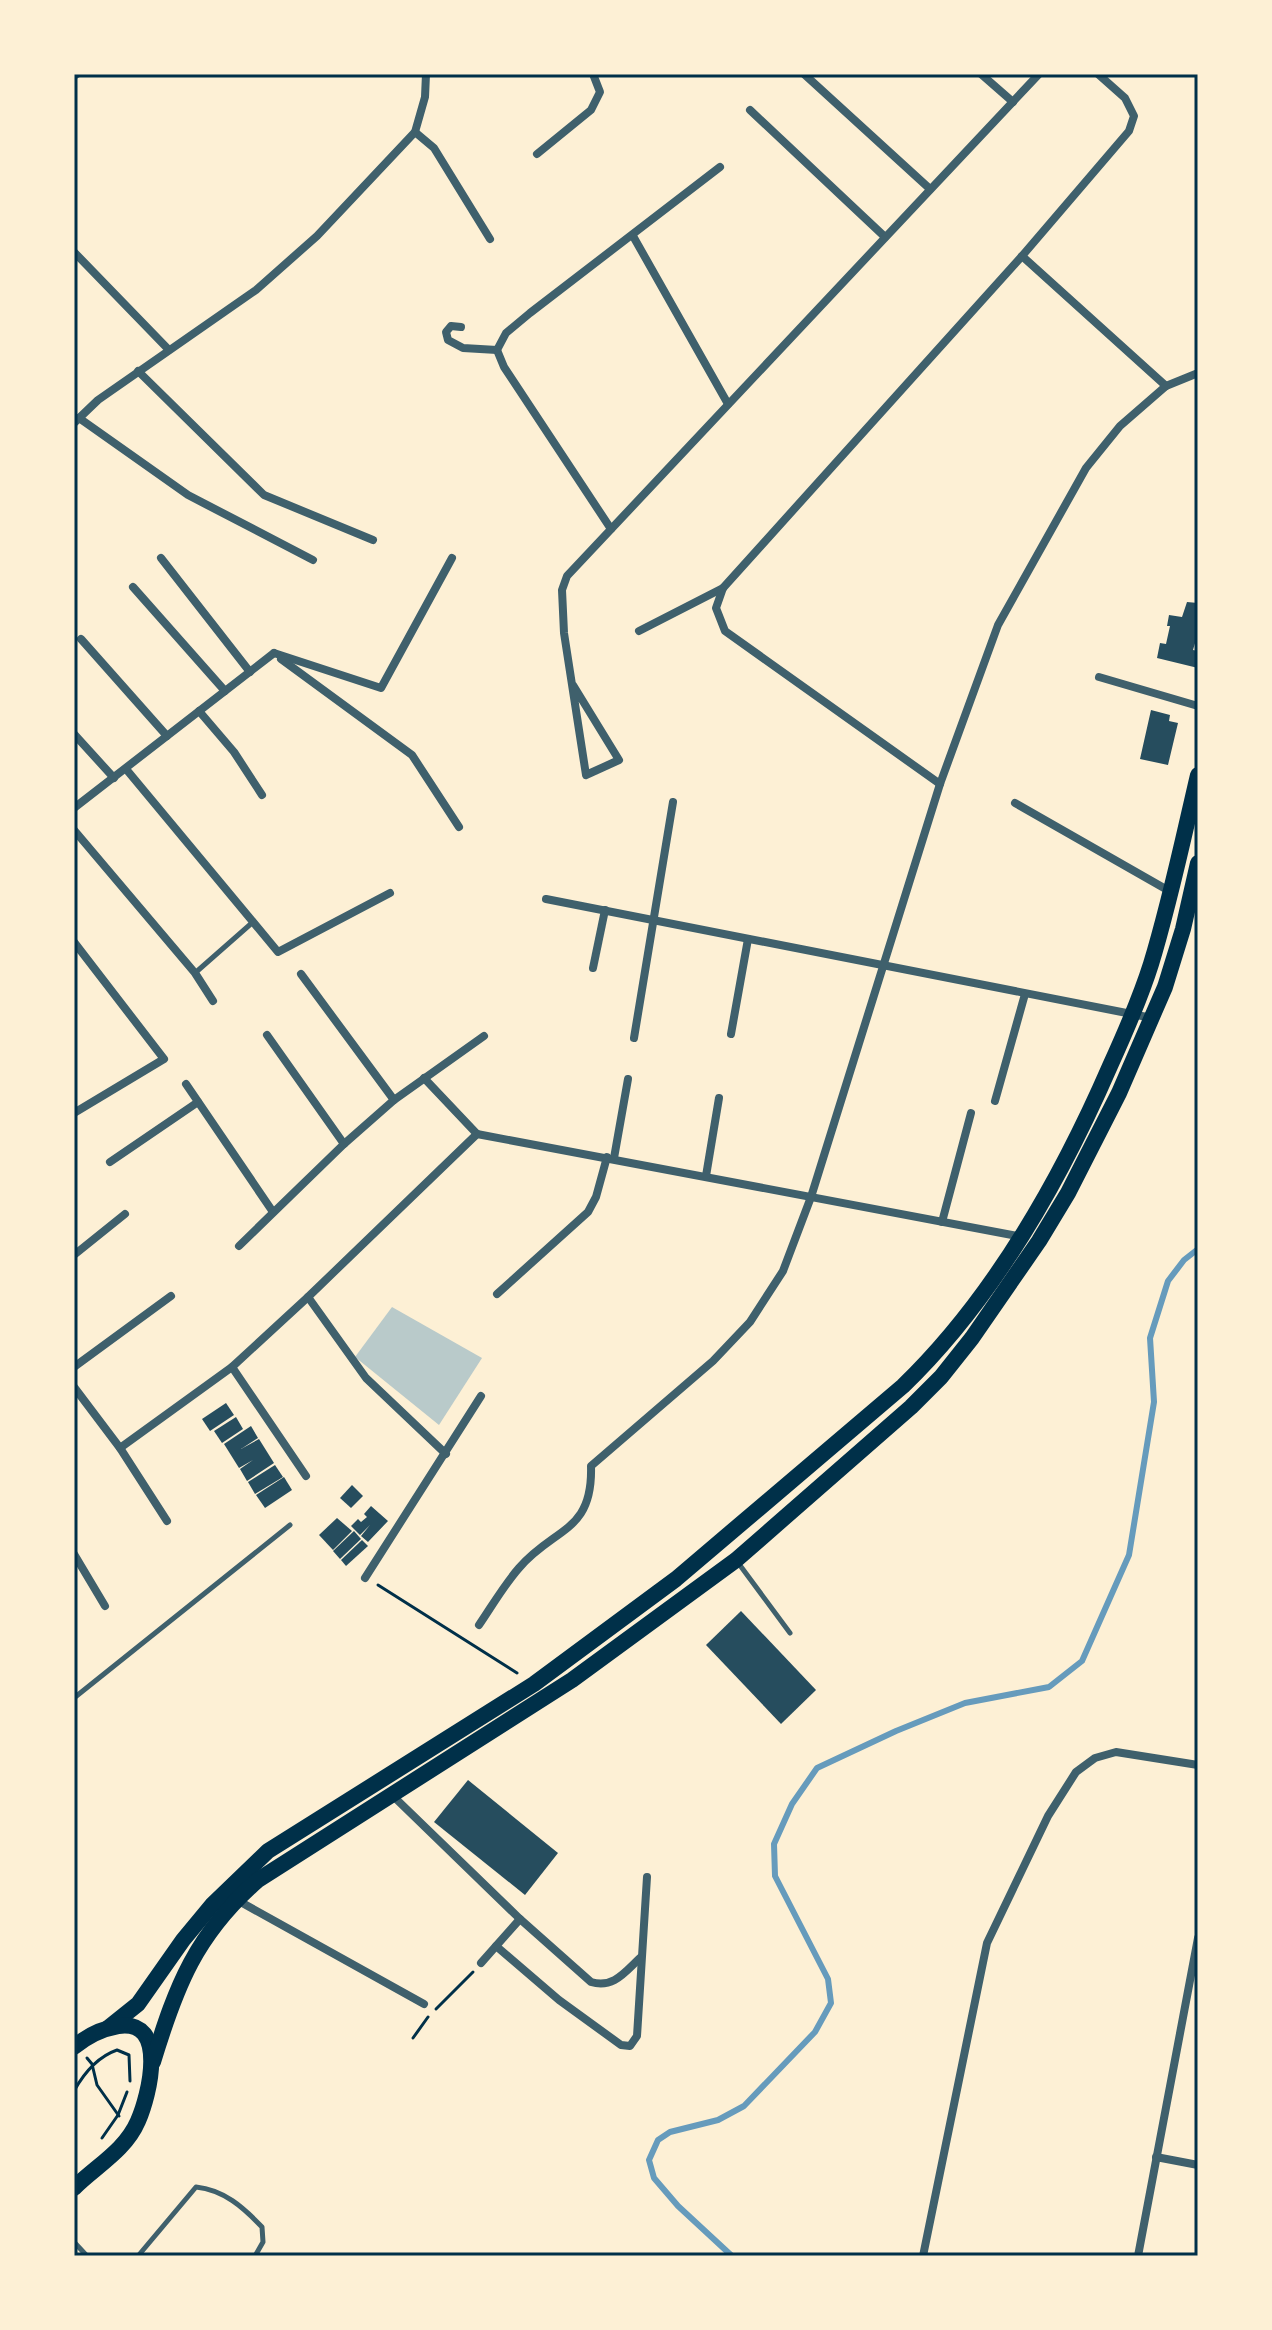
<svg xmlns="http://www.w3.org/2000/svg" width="1272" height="2330" font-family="'PT Sans',sans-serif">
<rect width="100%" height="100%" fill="#fdf0d5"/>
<polygon fill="#b9caca" points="392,1307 482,1358 439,1425 355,1357"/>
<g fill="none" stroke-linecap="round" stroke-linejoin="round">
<polyline stroke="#669bbc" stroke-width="6" points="732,2256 678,2206 654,2178 649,2160 658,2140 670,2132 718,2120 744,2106 815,2032 831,2003 828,1979 775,1876 774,1844 792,1804 817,1768 896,1731 965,1703 1049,1687 1082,1661 1129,1555 1154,1402 1150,1338 1168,1281 1184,1260 1198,1249"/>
</g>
<g fill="#264d5e">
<polygon points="1187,602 1198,603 1198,633 1193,650 1198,651 1198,668 1157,658 1160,643 1166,644 1170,626 1167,626 1169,615 1182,617"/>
<polygon points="1151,710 1170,715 1169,721 1178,723 1168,765 1140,759"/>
<polygon points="226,1403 234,1415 210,1431 202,1419"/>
<polygon points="236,1417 243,1429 222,1443 214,1431"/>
<polygon points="251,1426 258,1438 241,1449 259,1439 274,1463 247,1481 240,1469 253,1460 239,1468 224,1444"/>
<polygon points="275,1465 283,1477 255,1494 248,1482"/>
<polygon points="284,1477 292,1490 265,1508 256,1495"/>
<polygon points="352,1485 363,1496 351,1508 340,1498"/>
<polygon points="371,1506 388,1521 368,1542 361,1536 370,1525 360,1535 351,1526 358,1519 361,1522 367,1517 364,1514"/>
<polygon points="337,1518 352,1531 333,1550 319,1535"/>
<polygon points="354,1531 361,1539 340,1559 333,1551"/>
<polygon points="362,1540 368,1546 346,1566 341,1560"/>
<polygon points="741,1611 816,1690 781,1724 706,1645"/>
<polygon points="468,1780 558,1853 525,1895 434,1822"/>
</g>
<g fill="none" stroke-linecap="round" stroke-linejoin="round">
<g stroke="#003049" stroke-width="3">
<polyline points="378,1585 517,1673"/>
<polyline points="436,2009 473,1972"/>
<polyline points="413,2038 428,2017"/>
<polyline points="87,2058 92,2064 97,2085 119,2116"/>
<path d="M 74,2091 C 84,2073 97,2057 117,2050 L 129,2055 L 130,2081"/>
<polyline points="102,2138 118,2115 127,2092"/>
</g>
<g stroke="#3f606c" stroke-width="5">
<polyline points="195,973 253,922"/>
<polyline points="739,1564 790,1633"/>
<polyline points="74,1698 290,1525"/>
<polyline points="74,2242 87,2256"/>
<path d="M 138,2256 L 196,2187 C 224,2190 243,2207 262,2227 L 263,2242 L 255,2256"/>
</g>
<g stroke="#3f606c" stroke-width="8">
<polyline points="804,74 930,189"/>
<polyline points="981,74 1013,102"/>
<polyline points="74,76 77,74"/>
<polyline points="750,110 885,237"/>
<polyline points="415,132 434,148 490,239"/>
<polyline points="537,154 591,110 600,92 593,74"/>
<polyline points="633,236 728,404"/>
<polyline points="74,252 169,350"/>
<polyline points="1022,256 1166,386"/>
<polyline points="461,327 451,326 446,332 448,340 463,348 497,350"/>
<polyline points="497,350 506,333 530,313 720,167"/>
<polyline points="497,350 504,367 611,529"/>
<polyline points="138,371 264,495 373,540"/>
<polyline points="79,418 188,495 313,560"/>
<polyline points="74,423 98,400 256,290 317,236 415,132 425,97 426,74"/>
<polyline points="161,558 250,672"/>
<polyline points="133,587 225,691"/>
<polyline points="639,631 723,588"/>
<polyline points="81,639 167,736"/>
<polyline points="274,653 381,688 452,558"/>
<polyline points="281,659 412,755 459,827"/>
<polyline points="1099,677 1198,706"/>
<polyline points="573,685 619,760 586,775 564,633 562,590 567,576 1039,74"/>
<polyline points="199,711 234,752 262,795"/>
<polyline points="74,734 114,778"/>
<polyline points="126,769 278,952 390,893"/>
<polyline points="940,784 725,631 716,608 723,588 1022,256 1129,131 1134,116 1125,98 1098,74"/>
<polyline points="1015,803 1171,892"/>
<polyline points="74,808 274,653"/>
<polyline points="74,830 195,973 213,1001"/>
<polyline points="546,899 1152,1018"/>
<polyline points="74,942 164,1059 74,1113"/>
<polyline points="593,968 605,910"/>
<polyline points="301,974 394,1100"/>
<polyline points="731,1034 748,939"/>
<polyline points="267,1035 344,1144"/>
<polyline points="634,1038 673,802"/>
<polyline points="424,1078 477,1134"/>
<polyline points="186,1084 273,1212"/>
<polyline points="995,1101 1025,994"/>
<polyline points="477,1134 1023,1237"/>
<polyline points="614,1158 628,1079"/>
<polyline points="110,1162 198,1102"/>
<polyline points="706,1176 719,1098"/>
<polyline points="942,1222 971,1113"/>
<polyline points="239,1246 344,1144 394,1100 484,1036"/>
<polyline points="74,1255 125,1214"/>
<polyline points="497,1294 588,1212 596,1197 607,1157"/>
<polyline points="308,1297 366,1378 446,1454"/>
<polyline points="74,1367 171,1296"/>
<polyline points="232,1367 306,1476"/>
<polyline points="74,1387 120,1448 167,1521"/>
<polyline points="120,1448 232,1367 308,1297 477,1134"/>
<polyline points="74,1554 105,1606"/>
<polyline points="365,1578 481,1396"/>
<path d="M 479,1625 C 492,1606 504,1585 519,1568 C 554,1527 593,1533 591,1466 L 713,1361 L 750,1322 L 783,1271 L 811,1197 L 940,784 L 998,625 L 1086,468 L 1120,426 L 1166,386 L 1198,373"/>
<path d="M 392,1795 L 520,1919 L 591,1982 C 613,1989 625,1972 640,1958"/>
<polyline points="237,1900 424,2004"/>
<polyline points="496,1946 559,2000 621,2045 630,2046 637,2036 647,1877"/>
<polyline points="481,1963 520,1919"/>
<polyline points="1156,2157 1198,2165"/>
<polyline points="923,2256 987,1943 1048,1816 1076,1772 1095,1758 1116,1752 1198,1765"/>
<polyline points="1138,2256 1198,1938"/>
</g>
<g stroke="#003049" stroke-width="16">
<path d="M 108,2028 L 138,2004 L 183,1940 L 212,1905 L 268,1851 L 534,1684 L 676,1579 L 903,1386 C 994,1298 1060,1181 1110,1066 C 1125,1033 1140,999 1151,964 C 1170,902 1183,839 1198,775"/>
<path d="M 74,2047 C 87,2036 101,2029 118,2026 C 169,2018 149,2096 138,2121 C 125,2151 96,2166 74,2188"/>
<path d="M 153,2062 C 176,1986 196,1934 258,1880 L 572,1680 L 736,1560 L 911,1407 L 941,1377 L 972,1338 L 1039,1241 L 1068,1193 L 1119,1093 L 1165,987 L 1183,929 L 1198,863"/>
</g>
</g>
<rect width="1272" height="2330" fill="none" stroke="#fdf0d5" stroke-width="152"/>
<rect x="76" y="76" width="1120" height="2178" fill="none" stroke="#003049" stroke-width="3"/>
</svg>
